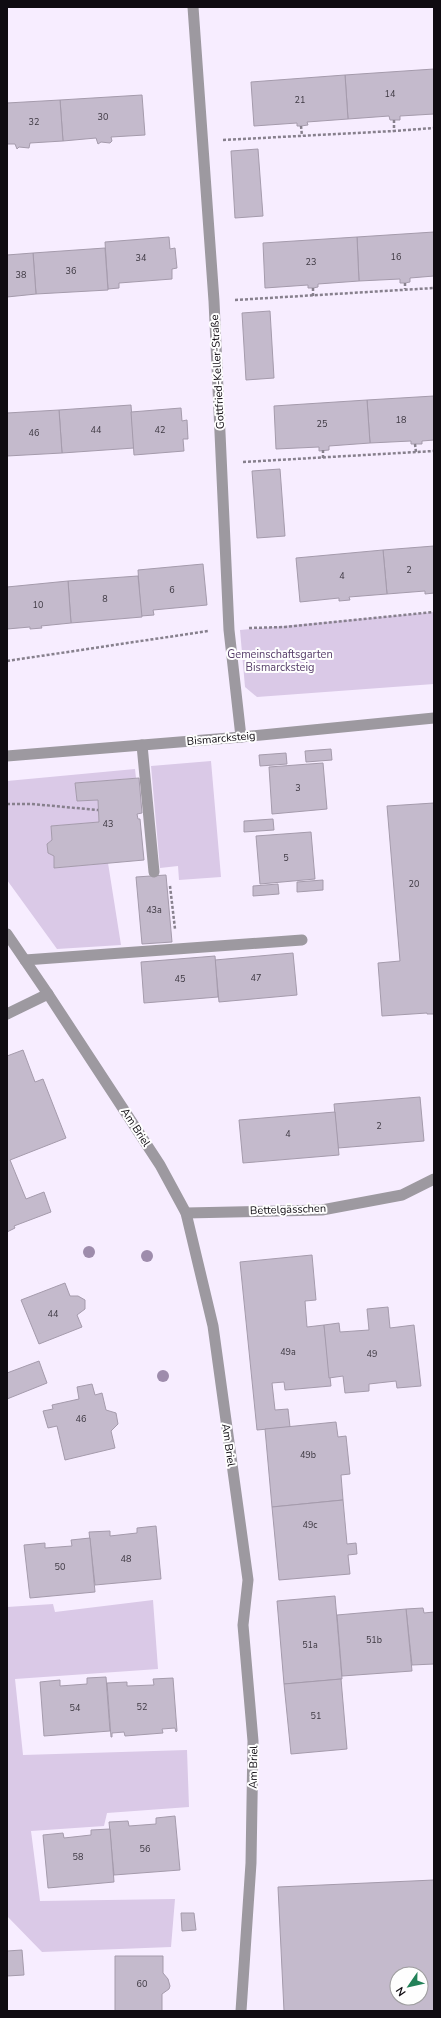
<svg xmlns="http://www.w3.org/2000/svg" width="441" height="2018" font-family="'Nunito Sans',sans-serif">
<rect width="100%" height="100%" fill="#f7edff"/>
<g fill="#dac9e7">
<polygon points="434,612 434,684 257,697 245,687 240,630"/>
<polygon points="211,761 221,877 179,880 178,866 160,868 151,766"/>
<polygon points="135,769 136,778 75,783 77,801 98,800 99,822 51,826 52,840 47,844 48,853 54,856 55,868 108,863 121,945 57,949 7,880 7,781"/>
<polygon points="153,1600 158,1669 15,1679 23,1755 187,1750 189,1807 107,1813 104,1826 31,1831 40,1901 175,1899 171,1947 42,1952 7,1916 7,1607 53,1604 55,1612"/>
</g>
<g fill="#c4bacc" stroke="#a59bac" fill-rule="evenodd">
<polygon points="434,69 434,114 400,116 400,120 390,120 389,116 348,119 345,75"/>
<polygon points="345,75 348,119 307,122 308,125 301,126 297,126 297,123 254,126 251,82"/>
<polygon points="142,95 145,135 111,137 112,141 110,143 101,142 98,144 96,138 63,141 60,100"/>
<polygon points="60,100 63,141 30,143 29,148 19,147 17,149 15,144 7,144 7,103"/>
<polygon points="258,149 263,216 235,218 231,151"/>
<polygon points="434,232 434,276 410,278 410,282 405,283 400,283 400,279 359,281 357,237"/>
<polygon points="169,237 170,249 175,248 177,268 172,269 172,279 119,283 119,288 108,289 105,242"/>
<polygon points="357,237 359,281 318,284 318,287 313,288 308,288 308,285 265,288 263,243"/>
<polygon points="105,248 108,290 36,294 33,253"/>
<polygon points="33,253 36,294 7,297 7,255"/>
<polygon points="270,311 274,378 246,380 242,313"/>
<polygon points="434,396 434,440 422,441 422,444 411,444 411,441 370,443 367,400"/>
<polygon points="367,400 370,443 329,446 329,450 319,451 319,447 276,449 274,406"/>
<polygon points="131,405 134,448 62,453 59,410"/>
<polygon points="181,408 182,421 187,420 188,439 183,439 184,451 134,455 131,412"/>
<polygon points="59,410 62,453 7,456 7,413"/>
<polygon points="280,469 285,536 257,538 252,471"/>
<polygon points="434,546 434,593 425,594 425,591 387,594 383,550"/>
<polygon points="383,550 387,594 349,597 350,600 339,601 339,598 300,602 296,558"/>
<polygon points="203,564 207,605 153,610 154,615 141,616 138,570"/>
<polygon points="138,576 142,617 71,623 68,581"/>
<polygon points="68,581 71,623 41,626 42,628 30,629 30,627 7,629 7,587"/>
<polygon points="331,749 332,760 306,762 305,751"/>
<polygon points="286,753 287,764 260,766 259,755"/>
<polygon points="323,763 327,809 272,814 269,767"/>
<polygon points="139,778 142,813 137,814 138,819 140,819 144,860 54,868 54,856 48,853 47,844 52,840 51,826 99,822 98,800 77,801 75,783"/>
<polygon points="434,803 434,1014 427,1014 427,1013 382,1016 378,963 400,961 387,806"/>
<polygon points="273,819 274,830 244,832 244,821"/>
<polygon points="311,832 315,879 260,884 256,836"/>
<polygon points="166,875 172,942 142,944 136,877"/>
<polygon points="323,880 323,890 297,892 297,882"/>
<polygon points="278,884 279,894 253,896 253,886"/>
<polygon points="293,953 297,995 219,1002 215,960"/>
<polygon points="215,956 218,997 144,1003 141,962"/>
<polygon points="23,1050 35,1082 43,1079 66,1138 10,1160 26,1199 44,1192 51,1212 14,1226 15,1228 7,1232 7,1056"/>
<polygon points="420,1097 424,1141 338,1148 334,1104"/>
<polygon points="335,1112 339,1155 243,1163 239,1120"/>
<polygon points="312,1255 316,1300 305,1301 307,1327 324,1325 331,1386 285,1390 284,1382 272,1383 275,1410 288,1409 290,1427 257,1430 240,1262"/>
<polygon points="65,1283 70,1296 78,1296 85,1300 85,1309 77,1315 82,1327 39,1344 21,1300"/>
<polygon points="388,1307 390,1328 414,1325 421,1386 397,1388 396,1381 369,1384 369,1391 345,1393 343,1376 329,1378 324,1325 339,1323 340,1332 369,1330 367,1309"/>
<polygon points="39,1361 47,1383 7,1399 7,1373"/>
<polygon points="92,1384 95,1395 102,1393 106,1410 116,1413 118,1424 111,1431 115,1448 65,1460 57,1426 48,1428 43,1411 53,1409 52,1405 79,1399 77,1387"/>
<polygon points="336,1422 338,1437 346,1436 350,1474 341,1475 343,1500 272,1507 265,1429"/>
<polygon points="343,1500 347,1544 356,1543 357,1554 348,1555 350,1574 279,1580 272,1507"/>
<polygon points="156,1526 161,1579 95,1585 89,1532 110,1531 110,1536 137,1533 137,1528"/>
<polygon points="90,1538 95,1592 30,1598 24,1545 45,1543 45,1548 72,1546 71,1540"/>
<polygon points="335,1596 342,1679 284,1684 277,1601"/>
<polygon points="423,1608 424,1613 434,1612 434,1664 412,1665 406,1609"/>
<polygon points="406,1609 412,1671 342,1676 337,1615"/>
<polygon points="106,1677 110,1731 44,1736 40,1682 60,1680 60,1686 87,1684 87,1678"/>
<polygon points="173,1678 177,1731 176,1732 175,1728 162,1729 163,1733 125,1736 124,1732 112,1733 112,1737 111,1737 107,1683 127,1682 127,1686 154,1685 153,1679"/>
<polygon points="341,1679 347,1749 291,1754 284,1684"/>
<polygon points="175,1816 180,1870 114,1875 109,1822 128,1821 129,1826 156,1824 156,1818"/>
<polygon points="110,1829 114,1882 48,1888 43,1835 63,1833 64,1838 91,1835 91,1830"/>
<path d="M 434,1880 L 434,2011 L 284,2011 L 278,1887 ZM 397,1974 L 421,1974 L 421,1998 L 397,1998 Z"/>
<polygon points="181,1913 194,1913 196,1930 182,1931"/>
<polygon points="22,1950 24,1975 7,1976 7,1951"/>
<polygon points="115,1956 163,1956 163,1973 168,1979 170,1986 169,1989 162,1994 162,2011 115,2011"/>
</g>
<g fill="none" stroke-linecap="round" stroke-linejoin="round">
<g stroke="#87808d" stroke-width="2.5" stroke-dasharray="3 2" stroke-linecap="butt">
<polyline points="394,120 394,131 434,128"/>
<polyline points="301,126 302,136"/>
<polyline points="223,140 394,131"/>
<polyline points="405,283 405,289"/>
<polyline points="313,296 313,288"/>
<polyline points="235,300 434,288"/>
<polyline points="415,444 416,452"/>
<polyline points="323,458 323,450"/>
<polyline points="243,462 434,451"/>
<polyline points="249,628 285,627 434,612"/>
<polyline points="7,661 208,631"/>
<polyline points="7,804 32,804 98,810"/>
<polyline points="170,886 175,929"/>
</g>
<g stroke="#9d99a0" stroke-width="11">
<polyline points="142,745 154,872"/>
<polyline points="25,960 302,940"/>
</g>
<g stroke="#9d99a0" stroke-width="11">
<polyline points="193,7 214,301 229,630 241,737"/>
<polyline points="7,756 241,737 434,718"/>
<polyline points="7,934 48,994 160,1165 186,1213 213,1326 248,1580 243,1625 253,1741 251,1863 241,2011"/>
<polyline points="7,1014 48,994"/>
<polyline points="186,1213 322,1210 402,1195 434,1179"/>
</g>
</g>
<g fill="#9e8cac">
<circle cx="89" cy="1252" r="6"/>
<circle cx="147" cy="1256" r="6"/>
<circle cx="163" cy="1376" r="6"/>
</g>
<g text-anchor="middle" stroke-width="4" stroke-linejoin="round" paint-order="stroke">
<g font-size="9" fill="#3c3740">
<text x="390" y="97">14</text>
<text x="300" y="103">21</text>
<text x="103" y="120">30</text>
<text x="34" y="125">32</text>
<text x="396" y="260">16</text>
<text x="141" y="261">34</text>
<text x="311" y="265">23</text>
<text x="71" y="274">36</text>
<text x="21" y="278">38</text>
<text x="401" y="423">18</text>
<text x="322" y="427">25</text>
<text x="96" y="433">44</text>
<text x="160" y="433">42</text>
<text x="34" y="436">46</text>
<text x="409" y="573">2</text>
<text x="342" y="579">4</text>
<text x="172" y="593">6</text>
<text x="105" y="602">8</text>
<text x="38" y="608">10</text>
<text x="298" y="791">3</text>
<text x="108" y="827">43</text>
<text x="286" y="861">5</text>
<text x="414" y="887">20</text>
<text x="154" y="913">43a</text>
<text x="256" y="981">47</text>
<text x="180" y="982">45</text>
<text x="379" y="1129">2</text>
<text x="288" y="1137">4</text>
<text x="53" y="1317">44</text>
<text x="288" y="1355">49a</text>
<text x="372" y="1357">49</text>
<text x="81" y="1422">46</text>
<text x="308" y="1458">49b</text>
<text x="310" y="1528">49c</text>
<text x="126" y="1562">48</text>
<text x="60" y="1570">50</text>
<text x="374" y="1643">51b</text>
<text x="310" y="1648">51a</text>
<text x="142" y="1710">52</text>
<text x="75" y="1711">54</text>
<text x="316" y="1719">51</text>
<text x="145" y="1852">56</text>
<text x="78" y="1860">58</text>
<text x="142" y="1987">60</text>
</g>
<g font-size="11" fill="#0f0b11" stroke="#fefefe">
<text transform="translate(217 372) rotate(-93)" y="4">Gottfried-Keller-Straße</text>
<text transform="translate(221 738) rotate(-5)" y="4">Bismarcksteig</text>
<text transform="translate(136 1127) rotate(57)" y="4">Am Briel</text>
<text transform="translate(288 1209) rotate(-2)" y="4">Bettelgässchen</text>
<text transform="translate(229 1445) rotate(82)" y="4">Am Briel</text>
<text transform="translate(253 1767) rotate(-89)" y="4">Am Briel</text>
</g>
<g font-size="11" fill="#563d69" stroke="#fefefe">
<text x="280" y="658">Gemeinschaftsgarten<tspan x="280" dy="13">Bismarcksteig</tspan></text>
</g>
</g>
<rect width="441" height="2018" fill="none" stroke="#0f0b11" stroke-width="16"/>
<g transform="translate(409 1986) rotate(236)"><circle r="19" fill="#fefefe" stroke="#9e9d9f"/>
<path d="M0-3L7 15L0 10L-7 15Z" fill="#228158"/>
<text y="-6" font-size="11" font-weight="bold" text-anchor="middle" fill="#0f0b11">N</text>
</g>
</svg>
